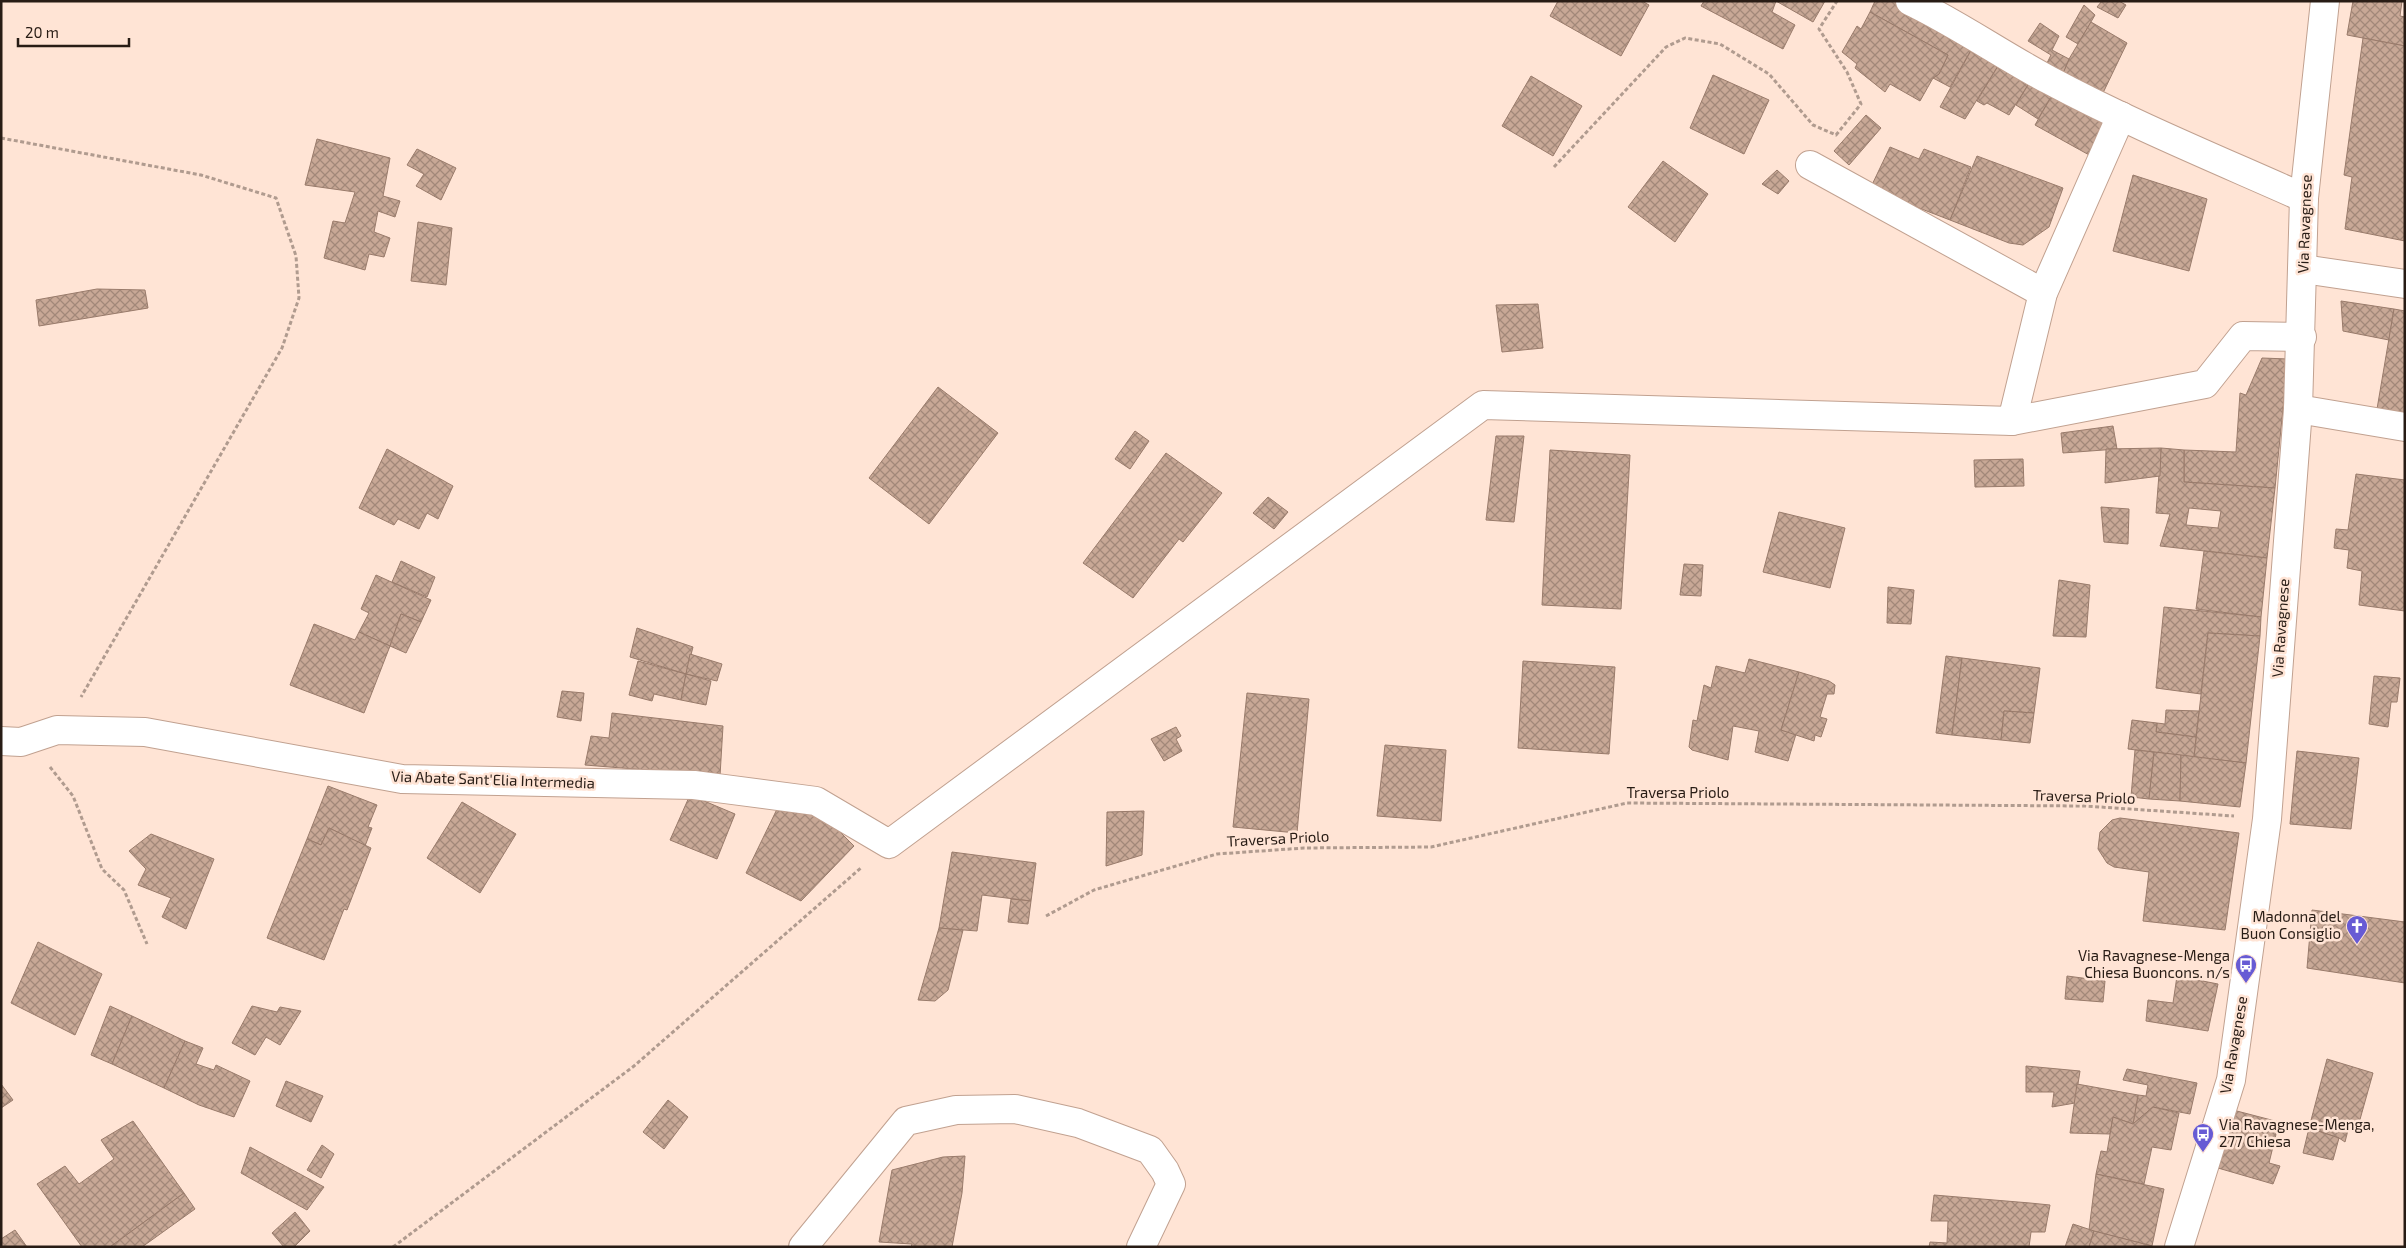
<svg xmlns="http://www.w3.org/2000/svg" width="2406" height="1248" font-family="'Exo 2',sans-serif">
<defs>
<pattern id="building-cross-hatch" width="8" height="8" patternUnits="userSpaceOnUse" patternTransform="scale(1.25)"><rect width="8" height="8" fill="#c8a896"/><path d="M0 0l8 8M0 8l8-8" fill="none" stroke="#a28879"/></pattern>
</defs>
<rect width="100%" height="100%" fill="#ffe4d5"/>
<g fill="url(#building-cross-hatch)" stroke="#997b6b" fill-rule="evenodd">
<polygon points="1558,1 1642,1 1649,5 1621,56 1550,16"/>
<polygon points="1704,1 1776,1 1772,12 1795,25 1783,49 1701,6"/>
<polygon points="1776,1 1825,1 1813,22"/>
<polygon points="1875,1 1895,1 1925,17 1971,50 1950,87 1933,78 1939,74 1948,55 1870,12"/>
<polygon points="2102,1 2119,1 2126,5 2118,18 2097,7"/>
<polygon points="2353,1 2402,1 2400,16 2405,17 2405,46 2347,35"/>
<polygon points="2084,5 2095,15 2078,44 2066,37"/>
<polygon points="1870,12 1948,55 1939,74 1933,78 1920,101 1890,84 1885,92 1855,68 1857,64 1842,52 1857,26 1861,29"/>
<polygon points="2091,22 2127,43 2102,95 2061,78 2069,59"/>
<polygon points="2040,23 2059,36 2052,50 2069,59 2061,78 2044,69 2051,55 2028,41"/>
<polygon points="2363,38 2405,46 2405,241 2345,229 2352,177 2344,175"/>
<polygon points="1974,45 2001,61 1965,119 1940,107"/>
<polygon points="2001,61 2031,80 2009,115 1987,103 1984,105 1977,101"/>
<polygon points="1713,75 1769,100 1744,154 1690,128"/>
<polygon points="1531,76 1582,106 1553,156 1502,126"/>
<polygon points="2031,80 2055,90 2038,119 2016,105"/>
<polygon points="2055,90 2110,123 2091,156 2035,125"/>
<polygon points="1866,115 1881,128 1849,165 1834,151"/>
<polygon points="317,139 390,158 383,196 400,201 395,217 378,211 374,232 390,238 384,257 369,254 365,270 324,258 333,221 345,223 355,192 305,185"/>
<polygon points="1890,147 1919,159 1924,149 1971,167 1950,220 1870,189"/>
<polygon points="417,149 456,168 441,200 416,186 424,174 407,165"/>
<polygon points="1977,156 2063,188 2049,227 2023,245 2009,243 1950,220"/>
<polygon points="1663,161 1708,194 1675,242 1628,207"/>
<polygon points="1777,170 1789,181 1778,194 1762,184"/>
<polygon points="2133,175 2207,199 2189,271 2113,251"/>
<polygon points="418,222 452,228 446,285 411,281"/>
<polygon points="97,289 145,290 148,308 39,326 36,300"/>
<polygon points="2341,301 2394,309 2389,340 2343,331"/>
<polygon points="1538,304 1543,348 1502,352 1496,305"/>
<polygon points="2394,309 2405,311 2405,414 2377,409"/>
<polygon points="2262,358 2288,359 2275,488 2184,482 2184,450 2236,452 2240,393 2246,395"/>
<polygon points="938,387 998,433 929,524 869,478"/>
<polygon points="2113,426 2117,449 2063,453 2061,433"/>
<polygon points="1135,431 1149,441 1130,469 1115,459"/>
<polygon points="1496,436 1524,436 1514,522 1486,520"/>
<path d="M 2161,448 L 2184,450 L 2184,482 L 2275,488 L 2267,558 L 2160,546 L 2170,514 L 2156,513 ZM 2189,508 L 2221,511 L 2218,528 L 2186,525 Z"/>
<polygon points="2161,448 2160,476 2105,483 2106,449"/>
<polygon points="387,449 453,486 438,519 427,513 419,529 398,519 394,525 359,508"/>
<polygon points="1550,450 1630,455 1621,609 1542,605"/>
<polygon points="1166,453 1222,493 1183,542 1179,539 1133,598 1083,563"/>
<polygon points="2023,459 2024,486 1975,487 1974,460"/>
<polygon points="2356,474 2405,480 2405,611 2359,605 2362,571 2347,568 2349,550 2334,548 2336,529 2348,530"/>
<polygon points="1268,497 1288,512 1274,529 1253,513"/>
<polygon points="2101,507 2129,509 2128,544 2104,542"/>
<polygon points="1779,512 1845,528 1830,588 1763,572"/>
<polygon points="2204,551 2267,558 2261,617 2196,609"/>
<polygon points="401,561 435,577 427,597 392,582"/>
<polygon points="1684,564 1703,565 1701,596 1680,595"/>
<polygon points="376,575 431,600 421,622 401,614 390,646 359,632 369,613 361,609"/>
<polygon points="2059,580 2090,585 2086,637 2053,636"/>
<polygon points="1888,587 1914,590 1911,624 1887,623"/>
<polygon points="2164,607 2261,617 2260,636 2208,633 2201,694 2156,688"/>
<polygon points="401,614 421,622 406,653 390,646"/>
<polygon points="314,624 355,640 359,632 390,646 364,713 290,685"/>
<polygon points="637,628 693,647 686,674 630,657"/>
<polygon points="2208,633 2260,636 2246,763 2194,757"/>
<polygon points="690,654 722,664 717,681 686,674"/>
<polygon points="1946,656 1962,658 1952,735 1936,733"/>
<polygon points="1962,658 2040,668 2034,713 2004,711 2001,740 1952,735"/>
<polygon points="1749,659 1799,672 1781,730 1796,734 1788,761 1755,752 1759,731 1733,726 1728,760 1692,750 1689,747 1693,720 1697,721 1704,685 1711,688 1716,666 1745,673"/>
<polygon points="638,661 686,674 681,700 654,694 652,701 629,695"/>
<polygon points="1523,661 1615,667 1609,754 1518,748"/>
<polygon points="1799,672 1829,681 1835,685 1834,694 1827,694 1820,717 1827,719 1821,737 1815,735 1814,741 1781,730"/>
<polygon points="686,674 711,681 706,705 681,700"/>
<polygon points="2374,676 2400,678 2397,702 2391,702 2388,727 2369,724"/>
<polygon points="562,691 584,693 581,721 557,717"/>
<polygon points="1247,693 1309,699 1297,833 1233,827"/>
<polygon points="2166,710 2199,711 2196,737 2156,732 2157,723 2165,724"/>
<polygon points="2004,711 2034,713 2030,743 2001,740"/>
<polygon points="612,713 723,726 720,776 585,765 591,736 609,738"/>
<polygon points="2132,720 2157,723 2156,732 2196,737 2194,757 2128,749"/>
<polygon points="1176,727 1181,736 1176,739 1182,751 1164,761 1151,739"/>
<polygon points="1385,745 1446,750 1441,821 1377,816"/>
<polygon points="2135,750 2154,752 2149,799 2131,797"/>
<polygon points="2297,751 2359,758 2351,829 2290,824"/>
<polygon points="2154,752 2181,755 2180,801 2149,799"/>
<polygon points="2181,755 2246,763 2240,807 2180,801"/>
<polygon points="328,786 377,805 368,827 372,828 365,846 329,828 321,845 307,839"/>
<polygon points="690,795 735,814 717,859 670,840"/>
<polygon points="462,802 516,834 480,893 427,858"/>
<polygon points="779,805 816,815 834,826 854,846 801,901 746,873"/>
<polygon points="1144,811 1142,855 1106,866 1107,812"/>
<polygon points="2120,818 2239,833 2225,930 2143,921 2149,872 2114,867 2107,863 2098,849 2100,832 2112,820"/>
<polygon points="329,828 371,848 347,910 344,909 324,960 267,938 307,839 321,845"/>
<polygon points="151,834 214,859 186,929 162,917 171,898 138,885 146,869 129,851"/>
<polygon points="952,852 1036,863 1031,901 982,895 977,931 939,928"/>
<polygon points="1011,899 1031,901 1028,924 1008,922"/>
<polygon points="2312,910 2405,922 2405,983 2307,968"/>
<polygon points="939,928 963,930 948,990 935,1001 918,1000"/>
<polygon points="38,942 102,974 75,1035 11,1003"/>
<polygon points="2067,976 2105,981 2103,1002 2065,999"/>
<polygon points="2177,976 2218,984 2208,1031 2146,1021 2148,1000 2173,1003"/>
<polygon points="110,1006 132,1016 112,1064 91,1055"/>
<polygon points="252,1006 277,1012 280,1007 301,1011 280,1045 266,1037 255,1055 232,1043"/>
<polygon points="132,1016 185,1041 164,1088 112,1064"/>
<polygon points="185,1041 203,1048 196,1064 214,1070 216,1065 250,1081 234,1117 199,1105 164,1088"/>
<polygon points="2327,1059 2373,1073 2359,1123 2350,1122 2345,1142 2339,1138 2309,1128"/>
<polygon points="2026,1066 2080,1071 2075,1103 2052,1107 2054,1092 2026,1092"/>
<polygon points="2127,1069 2197,1083 2190,1114 2153,1107 2133,1124 2138,1095 2146,1096 2148,1085 2123,1080"/>
<polygon points="286,1081 323,1096 311,1122 276,1106"/>
<polygon points="1,1084 13,1100 1,1108"/>
<polygon points="2077,1084 2138,1095 2133,1124 2113,1117 2110,1134 2070,1133"/>
<polygon points="668,1100 688,1117 664,1149 643,1132"/>
<polygon points="2153,1107 2179,1113 2171,1150 2152,1147 2144,1184 2096,1174 2101,1151 2107,1152 2113,1117 2133,1124"/>
<polygon points="2233,1110 2279,1122 2269,1163 2280,1166 2273,1184 2218,1168"/>
<polygon points="133,1121 184,1193 110,1247 82,1247 37,1184 65,1166 79,1184 114,1159 101,1140"/>
<polygon points="2309,1128 2339,1138 2333,1160 2303,1153"/>
<polygon points="322,1145 334,1154 321,1178 307,1170"/>
<polygon points="250,1147 324,1187 307,1210 241,1173"/>
<polygon points="965,1156 962,1193 952,1247 911,1247 912,1244 879,1242 892,1170 943,1157"/>
<polygon points="2096,1174 2164,1189 2152,1246 2089,1230"/>
<polygon points="184,1193 195,1209 142,1247 110,1247"/>
<polygon points="1934,1195 2030,1203 2050,1205 2045,1232 2031,1232 2029,1247 1929,1247 1930,1242 1947,1243 1948,1221 1931,1221"/>
<polygon points="295,1212 310,1231 294,1247 284,1247 272,1233"/>
<polygon points="2073,1224 2094,1231 2089,1247 2065,1247"/>
<polygon points="15,1230 27,1247 1,1247 1,1239"/>
<polygon points="2094,1231 2152,1246 2089,1247"/>
</g>
<g fill="none" stroke-linecap="round" stroke-linejoin="round">
<g stroke="#c1a190" stroke-width="30">
<g id="minor">
<path d="M 1910,1 C 1958,24 2002,55 2049,80 C 2131,124 2219,160 2304,198"/>
<polyline points="1810,165 2043,293"/>
<polyline points="2303,269 2405,284"/>
<polyline points="2298,409 2405,427"/>
<polyline points="2012,421 2043,293 2121,116"/>
<polyline points="1,741 21,742 57,730 145,732 402,779 694,785 816,801 889,844 1483,405 2012,421 2205,384 2243,336 2302,337"/>
<polyline points="803,1247 906,1121 956,1110 1015,1109 1078,1123 1150,1150 1165,1171 1171,1184 1141,1247"/>
</g>
</g>
<g stroke="#c1a190" stroke-width="30">
<polyline id="major" points="2179,1247 2231,1080 2267,819 2298,409 2304,198 2325,1"/>
</g>
<g stroke="#b09b8f" stroke-width="3" stroke-dasharray="4 2.5" stroke-linecap="butt">
<polyline points="1,138 201,175 276,198 296,256 299,298 282,348 81,697"/>
<polyline points="1554,167 1666,47 1685,38 1720,44 1769,74 1813,125 1836,135 1861,104 1847,72 1819,29 1837,1"/>
<polyline points="50,767 73,796 102,869 124,890 147,944"/>
<polyline points="1046,916 1094,890 1217,854 1304,848 1431,847 1627,803 2085,806 2234,816"/>
<polyline points="393,1247 634,1066 862,867"/>
</g>
<use href="#minor" stroke="#fff" stroke-width="28"/>
<use href="#major" stroke="#fff" stroke-width="28"/>
</g>
<defs>
<g id="church-pin" transform="scale(1.125)"><path d="M0 17L-7.5 6A9.5 9.5 0 1 1 7.5 6Z" fill="#675bd4" stroke="#ffe4d5"/><path d="M-1.2-6h2.4v3.5h3.3v2.4h-3.3V6h-2.4V-.1h-3.3v-2.4h3.3Z" fill="#fff"/></g>
<g id="bus-pin" transform="scale(1.125)"><path d="M0 17L-7.5 6A9.5 9.5 0 1 1 7.5 6Z" fill="#675bd4" stroke="#ffe4d5"/><path d="M-5-6H5V4H4V6H2V4H-2V6H-4V4H-5ZM-3.5-4V0h7V-4ZM-3.5 1.2v1.5H-2V1.2ZM2 1.2v1.5H3.5V1.2Z" fill="#fff"/></g>
</defs>
<g fill-rule="evenodd">
<use href="#church-pin" x="2357" y="926"/>
<use href="#bus-pin" x="2246" y="965"/>
<use href="#bus-pin" x="2203" y="1134"/>
</g>
<g text-anchor="middle" stroke-width="5" stroke-linejoin="round" paint-order="stroke">
<g font-size="15" fill="#281c15" stroke="#ffe4d5">
<text transform="translate(2305 224) rotate(-88)" y="5">Via Ravagnese</text>
<text transform="translate(2281 628) rotate(-86)" y="5">Via Ravagnese</text>
<text transform="translate(493 780) rotate(2)" y="5">Via Abate Sant'Elia Intermedia</text>
<text x="1678" y="798">Traversa Priolo</text>
<text transform="translate(2084 797) rotate(2)" y="5">Traversa Priolo</text>
<text transform="translate(1278 839) rotate(-3)" y="5">Traversa Priolo</text>
<text transform="translate(2234 1045) rotate(-80)" y="5">Via Ravagnese</text>
</g>
<g font-size="15" fill="#281c15" stroke="#ffe4d5" text-anchor="end">
<text x="2341" y="922">Madonna del<tspan x="2341" dy="17">Buon Consiglio</tspan></text>
<text x="2230" y="961">Via Ravagnese-Menga<tspan x="2230" dy="17">Chiesa Buoncons. n/s</tspan></text>
<text x="2219" y="1130" text-anchor="start">Via Ravagnese-Menga,<tspan x="2219" dy="17">277 Chiesa</tspan></text>
</g>
</g>
<rect width="2406" height="1248" fill="none" stroke="#281c15" stroke-width="5"/>
<path d="M18 38v8h111v-8" fill="none" stroke="#281c15" stroke-width="2.5"/>
<text x="25" y="38" font-size="15" fill="#281c15" stroke="#ffe4d5" stroke-width="4" paint-order="stroke">20 m</text>
</svg>
